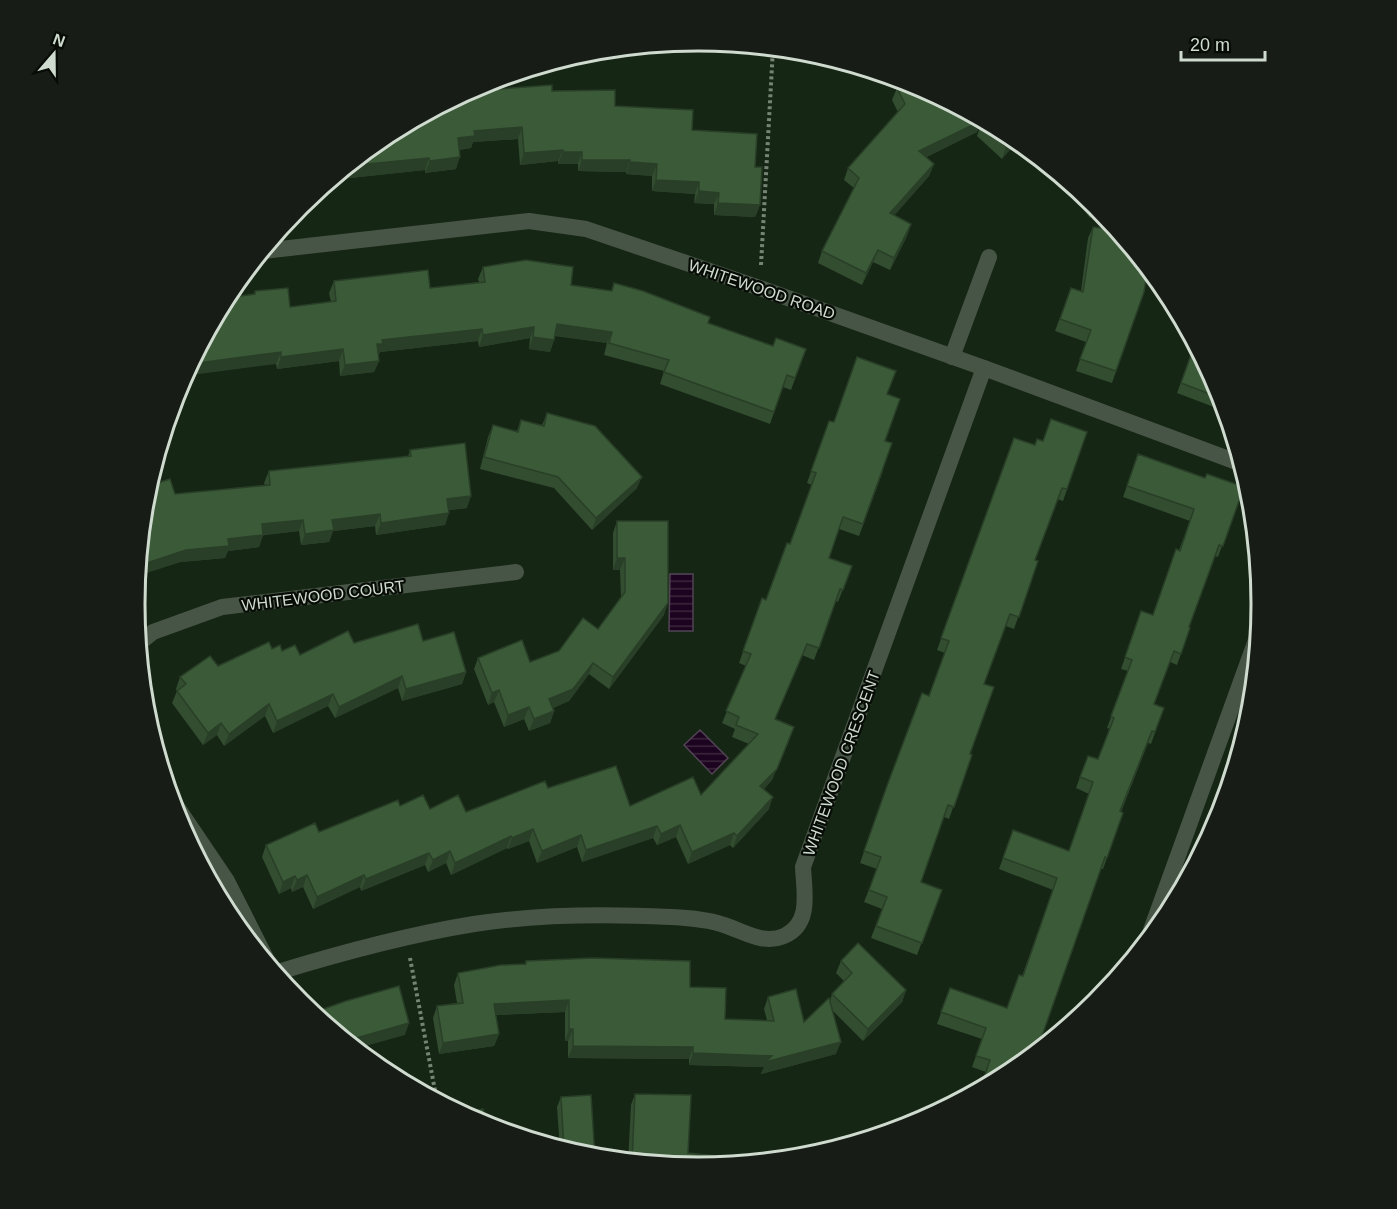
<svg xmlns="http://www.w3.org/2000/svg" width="1397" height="1209" font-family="Arial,sans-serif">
<defs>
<pattern id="water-rules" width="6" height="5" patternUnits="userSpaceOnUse" patternTransform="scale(1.5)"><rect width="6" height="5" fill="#1c031f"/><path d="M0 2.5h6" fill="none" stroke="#3c273e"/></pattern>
</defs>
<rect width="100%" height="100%" fill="#162615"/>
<g fill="url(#water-rules)" stroke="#524454" stroke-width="1.5">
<polygon points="670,574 693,574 693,631 669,631"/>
<polygon points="700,730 728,758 712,774 684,745"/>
</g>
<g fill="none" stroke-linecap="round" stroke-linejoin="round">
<g stroke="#768475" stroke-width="4" stroke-dasharray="3 3" stroke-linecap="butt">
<polyline points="761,265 773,48"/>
<polyline points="410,958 437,1101"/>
</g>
<g stroke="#475546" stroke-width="16">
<polyline points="263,251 529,221 586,229 754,286 984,368 1242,464"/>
<polyline points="952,357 989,257"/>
<polyline points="138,644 153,632 222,607 516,572"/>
<polyline points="171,798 227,881 271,968"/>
<path d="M 275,973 C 340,953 406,935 474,924 C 538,914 605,914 670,917 C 687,918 707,919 724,925 C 743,931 763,945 784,936 C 812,924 804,891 803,867 L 984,368"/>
</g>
<polyline stroke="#475546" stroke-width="16" points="1146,944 1260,629"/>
</g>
<g fill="#324d30">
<polygon points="897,88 981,121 977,132 926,157 934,164 929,176 894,215 911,224 907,236 890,270 873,262 862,285 818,263 822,251 854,188 844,180 848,168 898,112 892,100"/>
<polygon points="485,90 552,91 615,106 692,130 755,167 760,205 755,217 714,215 714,204 694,203 695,194 652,191 652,176 626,174 626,172 578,171 578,164 558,164 558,161 520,165 518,139 473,142 471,148 459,150 456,169 425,173 425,170 331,180 385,135"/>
<polygon points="981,124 1012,136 1002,159 977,136"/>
<polygon points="1060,175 1098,206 1090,218 1059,178"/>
<polygon points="1093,227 1144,292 1112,383 1076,371 1086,342 1055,331 1071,288 1081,291 1088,238"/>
<polygon points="483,267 571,285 611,291 614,283 708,323 773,346 806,349 791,390 783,387 770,424 660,384 664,371 604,355 607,343 555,336 550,352 529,349 530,338 479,347 478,341 380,352 378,356 379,361 374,372 340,376 339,361 277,369 276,364 254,294 255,291 290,307 331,302 329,293 334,281 430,288 479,282 478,279"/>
<polygon points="1192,352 1220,389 1227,412 1177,393"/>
<polygon points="887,394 883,471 859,536 839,529 829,558 852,566 838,602 836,601 814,660 802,655 775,719 790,739 772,780 764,789 769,809 733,848 730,845 688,864 676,837 657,845 653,838 582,862 577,847 537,863 529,841 508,849 507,848 451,875 446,863 428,872 425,865 361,891 360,887 313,909 303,887 292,892 291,888 279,894 262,857 266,845 319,832 400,806 466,812 548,788 630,806 701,795 749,744 732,737 735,729 722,723 746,666 739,663 762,598 766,600 790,544 812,485 807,483 829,421 834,422"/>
<polygon points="547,413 637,488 592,530 554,488 480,469 488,437 493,425 517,431 521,420 542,425"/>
<polygon points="1087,432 1063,501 1057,499 1035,560 1038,561 1014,629 1006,626 984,684 970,754 972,755 949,819 944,817 921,882 942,890 917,955 871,938 882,909 864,902 877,869 860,863 884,794 929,696 945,653 937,650 1014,438 1035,445 1043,441"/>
<polygon points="410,450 467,508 449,510 445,525 376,535 375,526 333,531 329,542 301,545 299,531 263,535 259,547 228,551 225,558 181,562 175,494 265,485 264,483 269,471 408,457"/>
<polygon points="1138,454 1205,478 1244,487 1218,557 1215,556 1189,627 1190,628 1177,665 1170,662 1154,704 1164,708 1151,744 1148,743 1121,812 1123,813 1103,869 1101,869 986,1072 972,1067 982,1039 937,1024 950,988 1007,1008 1022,976 1053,890 999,869 1013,830 1069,851 1089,794 1076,788 1080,777 1098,759 1110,729 1107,728 1128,671 1121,669 1141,611 1153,615 1179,550 1190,521 1123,497"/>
<polygon points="617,521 664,615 609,689 589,674 569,701 553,708 554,711 550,723 529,731 524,719 504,727 494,702 488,705 474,669 478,658 530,662 559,651 598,629 621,598 620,570 613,570 613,533"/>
<polygon points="423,641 466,672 462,684 402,701 398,688 335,718 328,706 273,733 265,716 224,746 217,735 203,745 172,703 177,691 176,689 180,677 272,649 300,655 354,643"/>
<polygon points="526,961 690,987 725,1019 767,1020 764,1009 768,997 804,1022 830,1001 832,994 844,981 836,973 841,961 906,990 902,1002 863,1041 832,1010 836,1054 761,1074 764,1067 689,1065 689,1059 568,1058 568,1041 565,1041 565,1012 496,1015 499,1034 494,1046 439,1054 433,1018 437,1006 457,1003 454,985 458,973 525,964"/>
<polygon points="635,1094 688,1153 698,1168 628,1162 631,1105"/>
<polygon points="561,1097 588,1158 560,1149 557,1107"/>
</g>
<g fill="#293f27">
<polygon points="981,121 977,132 915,163 919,151"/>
<polygon points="522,127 518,139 473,142 471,148 453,150 458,138 474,131"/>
<polygon points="1015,138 1018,141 1002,159 1006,147"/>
<polygon points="563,150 558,161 520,165 524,153"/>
<polygon points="563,152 582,152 578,164 558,164"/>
<polygon points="460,157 456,169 425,173 430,161"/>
<polygon points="429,158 425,170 331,180 347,166"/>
<polygon points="582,160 630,160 626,172 578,171"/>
<polygon points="630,162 657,164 652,176 626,174"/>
<polygon points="934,164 929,176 886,225 890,213"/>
<polygon points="656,180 699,182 695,194 652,191"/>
<polygon points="699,191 719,193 714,204 694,203"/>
<polygon points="718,203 760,205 755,217 714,215"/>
<polygon points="1096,205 1101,210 1090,218 1094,206"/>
<polygon points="911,224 907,236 890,270 894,258"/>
<polygon points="878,250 873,262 862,285 866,273"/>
<polygon points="557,324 612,332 607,343 553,335"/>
<polygon points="534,327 530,338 479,347 483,335"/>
<polygon points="482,329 478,341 380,352 378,356 377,344 382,340"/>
<polygon points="533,337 554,340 550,352 529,349"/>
<polygon points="343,349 339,361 277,369 281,357"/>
<polygon points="281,352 276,364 184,376 191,364"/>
<polygon points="379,361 374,372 340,376 345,365"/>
<polygon points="642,477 637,488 592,530 596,518"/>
<polygon points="471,496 467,508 443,511 447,499"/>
<polygon points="449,513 445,525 376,535 381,523"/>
<polygon points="380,514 375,526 333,531 329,542 301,545 305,534 332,520"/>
<polygon points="303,520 299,531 258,536 262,524"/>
<polygon points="263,535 259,547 228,551 225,558 181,562 137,576 138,566 186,550 228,539"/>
<polygon points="617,558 625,558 620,570 613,570"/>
<polygon points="668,603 664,615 609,689 613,677"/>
<polygon points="593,663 589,674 569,701 545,711 549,699"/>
<polygon points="466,672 462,684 402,701 406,689"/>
<polygon points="402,676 398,688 335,718 339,707"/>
<polygon points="499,690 494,702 488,705 492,693"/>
<polygon points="333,694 328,706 273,733 277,721"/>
<polygon points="269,704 265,716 224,746 229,734"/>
<polygon points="529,707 524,719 504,727 508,715"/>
<polygon points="554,711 550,723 529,731 534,719"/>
<polygon points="221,723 217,735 203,745 208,733"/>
<polygon points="794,727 772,780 756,798 760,786"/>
<polygon points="773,797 769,809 733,848 737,836"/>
<polygon points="680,825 676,837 657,845 661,834"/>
<polygon points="657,826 653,838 582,862 586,850"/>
<polygon points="533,829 529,841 508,849 512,838"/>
<polygon points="734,833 730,845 688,864 692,852"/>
<polygon points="581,835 577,847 537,863 542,851"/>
<polygon points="511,836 507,848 451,875 455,863"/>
<polygon points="450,851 446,863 428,872 433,860"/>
<polygon points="429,853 425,865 361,891 366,879"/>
<polygon points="307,875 303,887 292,892 297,880"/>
<polygon points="364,875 360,887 313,909 317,897"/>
<polygon points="295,876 291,888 279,894 283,882"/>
<polygon points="906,990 902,1002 863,1041 868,1029"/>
<polygon points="569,1000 565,1012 490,1015 494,1004"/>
<polygon points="409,1023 405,1035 355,1049 348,1043 353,1039"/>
<polygon points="569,1029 573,1029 568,1041 565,1041"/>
<polygon points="499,1034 494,1046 439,1054 443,1043"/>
<polygon points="841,1042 836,1054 761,1074 764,1067 689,1065 693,1053"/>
<polygon points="573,1046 693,1047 689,1059 568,1058"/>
</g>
<g fill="#3a5a38" stroke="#293f27" stroke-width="1.5">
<polygon points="910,82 915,84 980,119 981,121 919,151 934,164 890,213 911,224 894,258 878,250 866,273 822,251 859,178 848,168 905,104 897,88"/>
<polygon points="484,83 485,90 552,85 552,91 615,90 615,106 693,110 692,130 757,134 755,167 762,167 760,205 718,203 719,193 699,191 699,182 656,180 657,164 630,162 630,160 582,160 582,152 563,152 563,150 524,153 522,127 474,131 475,136 458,138 460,157 430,161 429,158 347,166 385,135"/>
<polygon points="984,121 1012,136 1015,138 1006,147 981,124"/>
<polygon points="1093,227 1117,230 1148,267 1144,292 1116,371 1080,359 1091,330 1060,319 1071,288 1083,292"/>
<polygon points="526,260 573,267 571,285 612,291 614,283 643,291 710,317 708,323 773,346 776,338 806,349 795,378 787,375 774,412 664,372 669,360 609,343 612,332 557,324 554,340 533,337 534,327 483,335 482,329 382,340 383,344 377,344 379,361 345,365 343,349 281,357 281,352 191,364 226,298 255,294 255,291 288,288 290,307 336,301 334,281 428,270 430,288 485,282 483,267"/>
<polygon points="1192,352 1202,355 1220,389 1223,399 1181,383"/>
<polygon points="857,357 896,371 887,394 900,399 885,441 892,443 863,524 843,517 829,558 852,566 843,590 840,589 819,648 807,644 775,719 794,727 777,769 760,786 773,797 737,836 734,833 692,852 680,825 661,834 657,826 586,850 581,835 542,851 533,829 512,838 511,836 455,863 450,851 433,860 429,853 366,879 364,875 317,897 307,875 297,880 295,876 283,882 266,845 315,823 319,832 398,800 400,806 423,795 430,809 458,795 466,812 545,781 548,788 616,766 630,806 693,777 701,795 758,734 736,725 739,717 726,711 751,654 743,651 762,598 766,600 787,543 790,544 816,473 811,471 829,421 834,422"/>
<polygon points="547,413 595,426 642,477 596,518 558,477 484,457 493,425 518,432 521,420 544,426"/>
<polygon points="1051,419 1087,432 1067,489 1062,488 1035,560 1038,561 1019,617 1010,614 984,684 994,687 970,754 972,755 954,807 948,805 921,882 942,890 922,943 876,926 887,897 869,890 881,857 864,851 888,783 922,693 929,696 949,641 941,638 1014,438 1035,445 1037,439 1043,441"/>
<polygon points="465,443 471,496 447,499 449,513 381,523 380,514 332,520 334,530 305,534 303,520 262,524 263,535 228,539 229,546 186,550 138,566 145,494 148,486 170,479 175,494 270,485 269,471 411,456 410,450"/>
<polygon points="1138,454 1205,478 1207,474 1244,487 1223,546 1219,545 1189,627 1190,628 1181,654 1174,651 1154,704 1164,708 1155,732 1152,731 1120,811 1123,813 1107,858 1105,857 1036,1053 1012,1074 980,1090 990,1060 976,1056 986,1028 941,1012 950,988 1007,1008 1019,975 1023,976 1057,878 1003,858 1013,830 1069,851 1093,782 1080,777 1088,756 1098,759 1114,718 1111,716 1132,660 1125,657 1141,611 1153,615 1176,549 1180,551 1194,509 1127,486"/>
<polygon points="617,521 668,521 668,603 613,677 593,663 573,689 549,699 554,711 534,719 529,707 508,715 499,690 492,693 478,658 522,640 530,662 559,651 583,618 598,629 625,592 625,558 617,558"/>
<polygon points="418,624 423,641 454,632 466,672 406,689 402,676 339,707 333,694 277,721 269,704 229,734 221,723 208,733 177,691 186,684 180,677 210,656 218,666 269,642 272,649 280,645 282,651 295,645 300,655 348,631 354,643"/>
<polygon points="858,943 906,990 868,1029 832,994 852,973 841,961"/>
<polygon points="593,958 690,961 690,987 726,988 725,1019 774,1021 768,997 796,989 804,1022 829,998 841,1042 765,1062 772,1056 693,1053 693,1047 573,1046 573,1029 569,1029 569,1000 494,1004 499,1034 443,1043 437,1006 463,1003 458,973 501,965 526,964 526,961"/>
<polygon points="399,986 409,1023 353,1039 354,1041 348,1043 312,1013 346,1001"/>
<polygon points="635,1094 691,1095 688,1153 737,1158 755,1163 698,1168 632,1162"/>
<polygon points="591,1095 595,1158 588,1158 564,1150 561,1097"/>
<polygon points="483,1109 487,1127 482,1125 460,1113"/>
</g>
<g text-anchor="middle" stroke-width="4.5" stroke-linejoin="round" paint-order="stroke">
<g font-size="16" fill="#d0dbcf" stroke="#070d06">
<text transform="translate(762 289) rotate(19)" y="6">WHITEWOOD ROAD</text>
<text transform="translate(323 595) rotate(-7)" y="6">WHITEWOOD COURT</text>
<text transform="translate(841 763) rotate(-70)" y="6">WHITEWOOD CRESCENT</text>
</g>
</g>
<path d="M0 0H1397V1209H0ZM145 604a553 553 0 1 1 1106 0a553 553 0 1 1-1106 0Z" fill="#171d16" fill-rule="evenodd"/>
<path fill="none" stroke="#d0dbcf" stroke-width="3" d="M145 604a553 553 0 1 1 1106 0a553 553 0 1 1-1106 0Z"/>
<g transform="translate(54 54) rotate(20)" stroke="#070d06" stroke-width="4.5" paint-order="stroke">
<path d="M0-4.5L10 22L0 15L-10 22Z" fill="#d0dbcf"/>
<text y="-9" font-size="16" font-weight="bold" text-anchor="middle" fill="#d0dbcf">N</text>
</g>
<path d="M1181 51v9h84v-9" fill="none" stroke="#d0dbcf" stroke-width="3"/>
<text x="1190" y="51" font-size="18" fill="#d0dbcf" stroke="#070d06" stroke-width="4.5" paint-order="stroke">20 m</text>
</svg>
